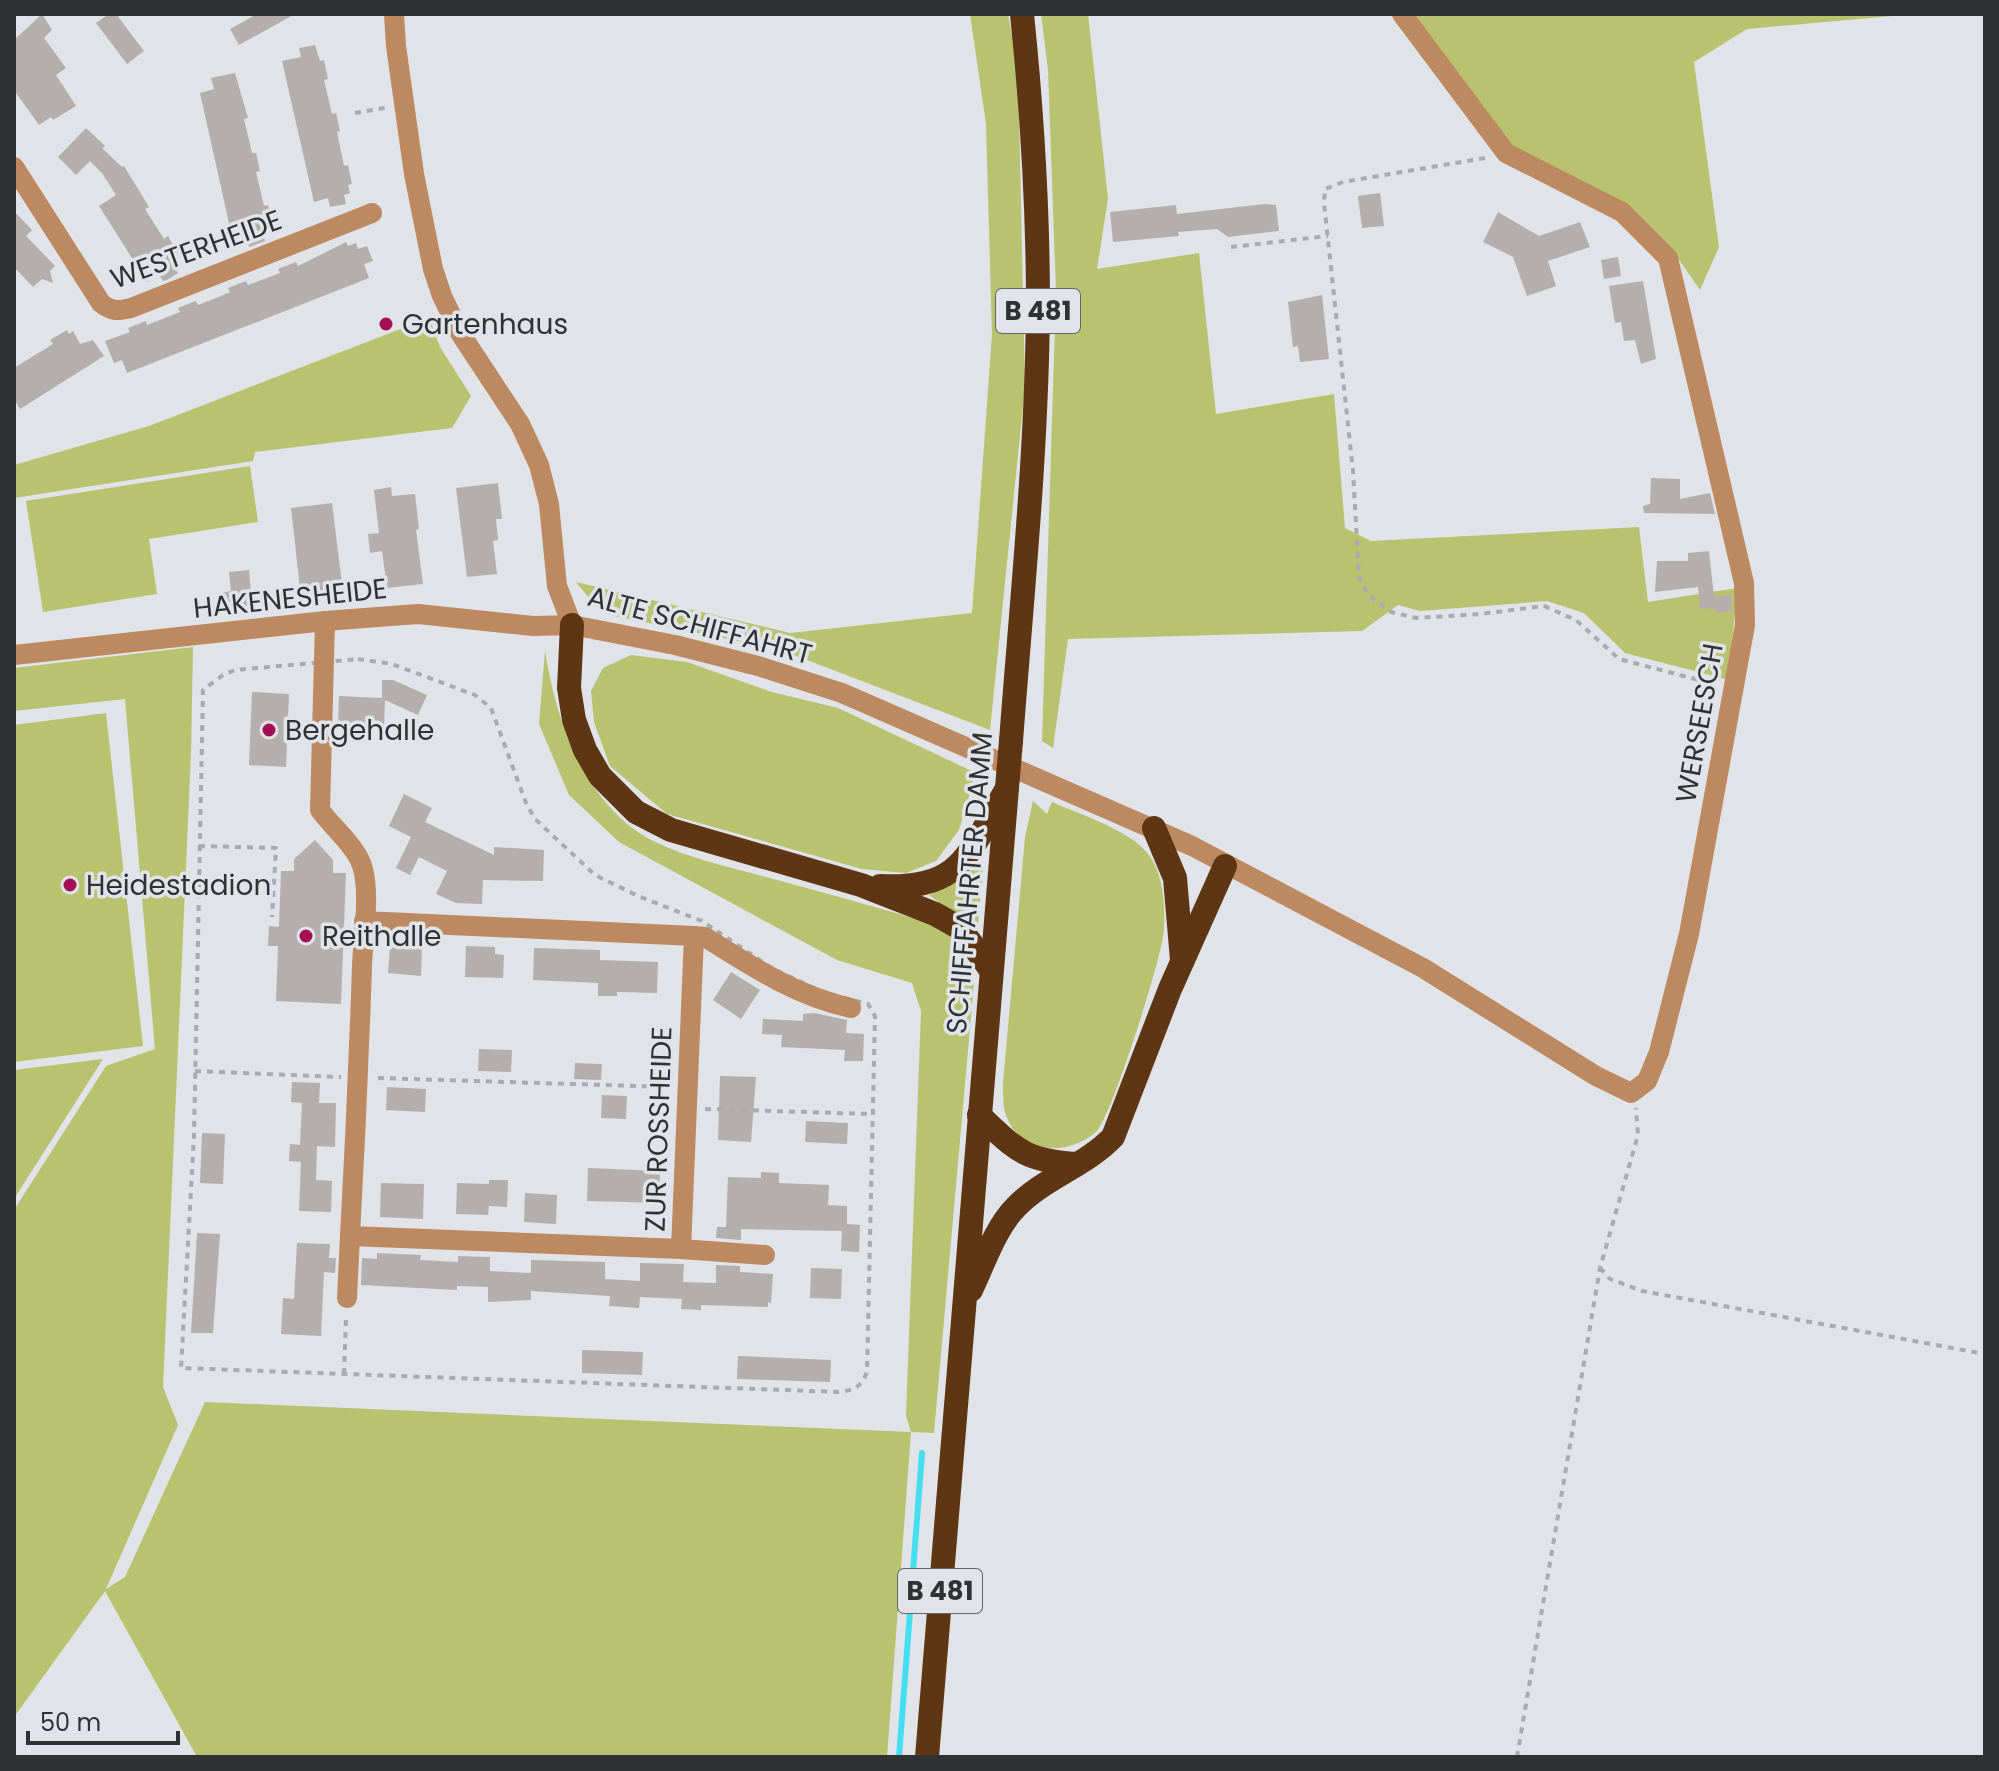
<svg xmlns="http://www.w3.org/2000/svg" width="1999" height="1771" font-family="Poppins,sans-serif">
<rect width="100%" height="100%" fill="#e0e3e8"/>
<g fill="#b9c26f">
<polygon points="970,14 1008,14 1018,69 1025,386 990,730 778,649 614,616 593,603 576,582 790,633 972,613 992,334 986,124"/>
<polygon points="1041,14 1088,14 1108,199 1097,269 1199,253 1216,414 1334,394 1345,528 1371,541 1639,527 1648,602 1737,588 1729,680 1625,653 1584,613 1547,601 1420,611 1398,605 1362,631 1068,639 1053,748 1042,741 1056,292 1048,70"/>
<polygon points="1411,14 1914,14 1747,29 1694,62 1719,247 1700,290 1673,251 1510,146"/>
<polygon points="429,318 440,347 471,396 452,428 255,452 253,461 14,498 14,465 149,426"/>
<polygon points="250,466 258,522 149,539 157,594 43,612 26,501"/>
<path d="M 193,647 L 191,754 L 163,1387 L 178,1425 L 106,1589 L 125,1577 L 205,1402 L 911,1432 L 906,1416 L 921,1011 L 912,983 L 837,960 L 619,842 L 569,795 L 539,724 L 545,651 C 556,716 575,778 626,823 C 660,853 723,865 766,877 C 825,893 884,909 942,927 L 959,944 L 974,983 L 934,1433 L 911,1432 L 887,1757 L 197,1757 L 105,1591 L 14,1717 L 14,1210 L 106,1066 L 155,1049 L 125,699 L 14,711 L 14,668 Z"/>
<polygon points="631,655 687,662 772,692 838,708 976,773 959,830 936,861 906,873 862,869 667,814 610,766 594,722 591,691 603,668"/>
<polygon points="106,713 143,1046 14,1062 14,725"/>
<path d="M 1033,801 L 1047,814 L 1052,802 C 1079,814 1130,830 1148,854 C 1164,874 1165,905 1164,930 C 1163,954 1111,1119 1096,1132 C 1064,1159 1014,1153 1004,1108 C 1003,1100 1003,1091 1003,1083 L 1025,837 Z"/>
<polygon points="979,866 983,869 978,926 974,928 929,895"/>
<polygon points="103,1059 14,1199 14,1070"/>
</g>
<g fill="none" stroke-linecap="round" stroke-linejoin="round">
<polyline stroke="#44deef" stroke-width="6" points="899,1757 922,1453"/>
</g>
<g fill="#b4afac">
<polygon points="42,14 52,30 44,38 66,68 56,75 76,106 53,120 51,117 39,125 14,90 14,40"/>
<polygon points="109,14 116,14 144,51 127,64 96,23"/>
<polygon points="257,14 295,14 239,45 230,29"/>
<polygon points="315,45 320,61 324,60 328,79 324,80 332,114 336,113 340,131 337,132 344,166 348,165 352,184 348,185 350,193 344,195 346,204 330,207 328,198 314,202 282,61 301,57 299,48"/>
<polygon points="235,73 248,118 244,119 252,153 256,153 260,171 256,172 264,206 268,205 272,224 268,225 270,233 263,234 265,241 249,247 247,238 233,241 200,93 214,89 211,78"/>
<polygon points="86,128 105,146 102,148 122,167 124,166 149,207 145,209 164,239 168,236 178,253 174,255 178,262 173,266 178,273 167,280 163,281 159,274 147,282 99,206 116,195 102,173 90,161 76,175 58,157"/>
<polygon points="1380,193 1384,226 1362,228 1358,196"/>
<polygon points="1265,204 1276,205 1279,231 1228,237 1217,229 1178,232 1179,236 1113,242 1110,212 1176,205 1177,214"/>
<polygon points="14,211 32,230 26,236 55,266 50,271 53,283 42,279 33,287 14,267"/>
<polygon points="1498,212 1539,236 1580,222 1590,247 1548,261 1556,286 1527,296 1513,257 1483,242"/>
<polygon points="346,242 348,246 356,243 358,249 367,246 373,261 364,264 369,278 127,373 122,360 114,363 105,341 130,332 128,328 146,321 147,325 180,312 178,308 196,301 198,305 216,298 230,292 228,288 246,281 248,285 280,273 278,269 296,262 298,266"/>
<polygon points="1618,257 1621,276 1604,279 1601,260"/>
<polygon points="1643,281 1656,359 1641,364 1635,340 1624,341 1621,322 1615,323 1609,286"/>
<polygon points="1322,295 1329,359 1300,362 1298,346 1293,347 1288,302"/>
<polygon points="67,330 69,334 73,331 80,344 93,340 104,356 20,409 14,399 14,368 53,344 50,340"/>
<polygon points="1651,478 1680,479 1680,499 1710,493 1715,514 1644,513 1643,506 1650,504"/>
<polygon points="498,483 502,519 496,519 498,540 493,541 497,574 467,577 456,488"/>
<polygon points="391,487 392,496 415,494 419,529 416,530 423,584 387,588 382,551 370,553 368,534 379,533 374,490"/>
<polygon points="332,503 343,592 301,597 291,508"/>
<polygon points="1709,551 1714,597 1731,595 1732,611 1716,613 1715,608 1700,609 1698,587 1655,592 1657,561 1688,561 1688,553"/>
<polygon points="249,570 252,606 237,607 238,612 222,613 220,593 231,591 229,572"/>
<polygon points="382,680 393,680 427,695 418,715 385,700 384,728 338,726 339,696 382,698"/>
<polygon points="252,692 289,694 286,767 249,765"/>
<polygon points="404,794 432,808 425,822 494,855 494,847 544,850 543,881 483,880 482,904 456,903 436,894 447,871 419,857 410,875 396,868 411,837 389,826"/>
<polygon points="315,840 333,860 333,873 346,873 341,1004 276,1001 278,946 268,946 269,926 279,927 281,871 294,871 294,859"/>
<polygon points="390,945 422,946 421,976 388,973"/>
<polygon points="466,946 495,947 495,954 504,955 503,978 465,977"/>
<polygon points="534,948 600,950 600,960 658,962 657,993 617,992 617,996 598,996 598,983 533,980"/>
<polygon points="731,972 760,990 741,1019 713,1000"/>
<polygon points="814,1013 847,1020 846,1033 864,1034 863,1061 844,1061 845,1050 781,1047 782,1035 762,1034 763,1019 803,1021 803,1014"/>
<polygon points="479,1049 512,1050 511,1072 478,1071"/>
<polygon points="575,1063 602,1064 601,1080 574,1079"/>
<polygon points="720,1076 756,1077 751,1142 718,1140"/>
<polygon points="292,1082 320,1083 319,1103 336,1103 335,1147 317,1146 316,1180 332,1181 331,1212 299,1211 301,1162 289,1161 290,1144 300,1145 302,1103 291,1102"/>
<polygon points="387,1087 426,1089 425,1112 386,1110"/>
<polygon points="602,1095 627,1096 626,1119 601,1118"/>
<polygon points="806,1121 848,1123 847,1144 805,1142"/>
<polygon points="202,1133 225,1134 223,1184 200,1183"/>
<polygon points="588,1168 660,1171 659,1203 587,1201"/>
<polygon points="761,1172 779,1173 779,1183 829,1185 828,1205 847,1206 847,1224 860,1225 859,1252 841,1251 842,1231 741,1229 741,1240 716,1238 717,1227 726,1227 728,1177 761,1178"/>
<polygon points="489,1180 508,1180 507,1207 489,1206 488,1215 456,1214 457,1183 489,1184"/>
<polygon points="381,1183 424,1184 423,1219 380,1217"/>
<polygon points="525,1193 557,1195 556,1224 524,1222"/>
<polygon points="197,1233 220,1234 213,1333 191,1333"/>
<polygon points="297,1243 330,1244 329,1258 336,1258 335,1273 324,1272 321,1336 281,1334 283,1298 294,1299"/>
<polygon points="377,1253 421,1255 420,1260 458,1262 458,1256 490,1257 490,1271 531,1273 531,1260 605,1262 605,1279 640,1281 640,1263 684,1264 683,1282 716,1283 716,1265 740,1266 740,1272 773,1274 771,1303 768,1302 768,1307 701,1305 701,1310 681,1309 682,1299 640,1297 639,1308 609,1306 610,1296 531,1291 531,1300 488,1302 488,1287 457,1286 457,1290 361,1285 362,1258 377,1259"/>
<polygon points="811,1268 842,1269 841,1299 810,1298"/>
<polygon points="582,1350 643,1352 642,1375 582,1373"/>
<polygon points="738,1356 831,1360 830,1382 737,1379"/>
</g>
<g fill="none" stroke-linecap="round" stroke-linejoin="round">
<g stroke="#a9abaf" stroke-width="4" stroke-dasharray="6 6" stroke-linecap="butt">
<polyline points="355,113 385,108"/>
<polyline points="1485,158 1343,182 1325,189 1324,203 1353,471 1359,577 1368,595 1391,612 1416,618 1481,614 1544,606 1576,620 1619,659 1714,684"/>
<polyline points="1231,247 1328,236"/>
<path d="M 358,659 L 392,664 L 475,695 L 491,708 L 526,803 L 535,819 L 595,875 L 638,896 L 702,921 L 773,969 L 825,993 L 868,1004 L 875,1016 L 867,1372 C 861,1387 855,1390 839,1392 L 181,1368 L 194,1136 L 203,690 L 223,675 L 235,670 Z"/>
<polyline points="199,846 276,848 272,917"/>
<polyline points="195,1071 341,1077"/>
<polyline points="378,1078 669,1087"/>
<polyline points="705,1109 872,1114"/>
<polyline points="1600,1268 1610,1279 1642,1291 1985,1354"/>
<polyline points="344,1374 346,1317"/>
<polyline points="1517,1757 1600,1268 1638,1135 1636,1108"/>
</g>
<g stroke="#bd8961" stroke-width="20">
<polyline points="394,14 396,46 414,174 433,269 442,296 460,333 520,424 539,465 549,504 557,586 572,625"/>
<path d="M 14,167 L 101,303 C 112,312 118,311 131,308 L 372,213"/>
<path d="M 325,621 L 320,810 C 333,828 358,848 363,869 C 370,896 363,938 362,966 C 359,1056 355,1146 350,1236 L 681,1249 L 694,936 L 364,921"/>
<polyline points="14,655 325,621 418,614 533,626 572,625 675,645 758,666 842,693 1192,846 1423,968 1596,1076 1631,1093 1647,1081 1659,1052 1689,934 1745,625 1744,583 1668,258 1622,212 1506,153 1402,14"/>
<path d="M 694,936 L 705,937 C 751,966 796,996 851,1008"/>
<polyline points="681,1249 765,1255"/>
<polyline points="347,1298 350,1236"/>
</g>
<g stroke="#5e3613" stroke-width="24">
<polyline points="572,625 569,688 574,720 585,750 600,776 636,812 671,830 861,885 935,914 960,928 991,970"/>
<path d="M 1011,741 C 1022,596 1037,451 1038,305 C 1038,208 1032,111 1022,14"/>
<polyline points="1154,828 1175,878 1182,960"/>
<path d="M 880,886 C 962,890 967,855 1005,792"/>
<path d="M 979,1115 C 1016,1150 1025,1161 1077,1164"/>
<path d="M 971,1290 C 984,1263 995,1228 1016,1207 C 1044,1178 1085,1166 1113,1137 L 1170,989 L 1225,866"/>
<polyline points="927,1757 1007,788"/>
</g>
<polyline stroke="#5e3613" stroke-width="24" points="1007,788 1011,741"/>
</g>
<g fill="#a21053" stroke="#e0e3e8" stroke-width="3">
<circle cx="386" cy="324" r="8"/>
<circle cx="269" cy="730" r="8"/>
<circle cx="70" cy="885" r="8"/>
<circle cx="306" cy="936" r="8"/>
</g>
<g text-anchor="middle" stroke-width="7" stroke-linejoin="round" paint-order="stroke">
<g fill="#e0e3e8" stroke="#656669" stroke-width="2">
<rect x="996" y="289" width="84" height="44" rx="6"/>
<rect x="898" y="1569" width="84" height="44" rx="6"/>
</g>
<g font-size="26" font-weight="bold" fill="#303133">
<text x="1038" y="320">B 481</text>
<text x="940" y="1600">B 481</text>
</g>
<g font-size="28" fill="#303133" stroke="#e0e3e8">
<text transform="translate(196 249) rotate(-20)" y="10">WESTERHEIDE</text>
<text transform="translate(290 598) rotate(-6)" y="10">HAKENESHEIDE</text>
<text transform="translate(700 625) rotate(15)" y="10">ALTE SCHIFFAHRT</text>
<text transform="translate(1699 723) rotate(-80)" y="10">WERSEESCH</text>
<text transform="translate(969 883) rotate(-85)" y="10">SCHIFFFAHRTER DAMM</text>
<text transform="translate(658 1129) rotate(-88)" y="10">ZUR ROSSHEIDE</text>
</g>
<g font-size="28" fill="#303133" stroke="#e0e3e8" text-anchor="start">
<text x="402" y="334">Gartenhaus</text>
<text x="285" y="740">Bergehalle</text>
<text x="86" y="895">Heidestadion</text>
<text x="322" y="946">Reithalle</text>
</g>
</g>
<rect width="1999" height="1771" fill="none" stroke="#303133" stroke-width="32"/>
<path d="M28 1731v12h150v-12" fill="none" stroke="#303133" stroke-width="4"/>
<text x="40" y="1731" font-size="24" fill="#303133" stroke="#e0e3e8" stroke-width="6" paint-order="stroke">50 m</text>
</svg>
